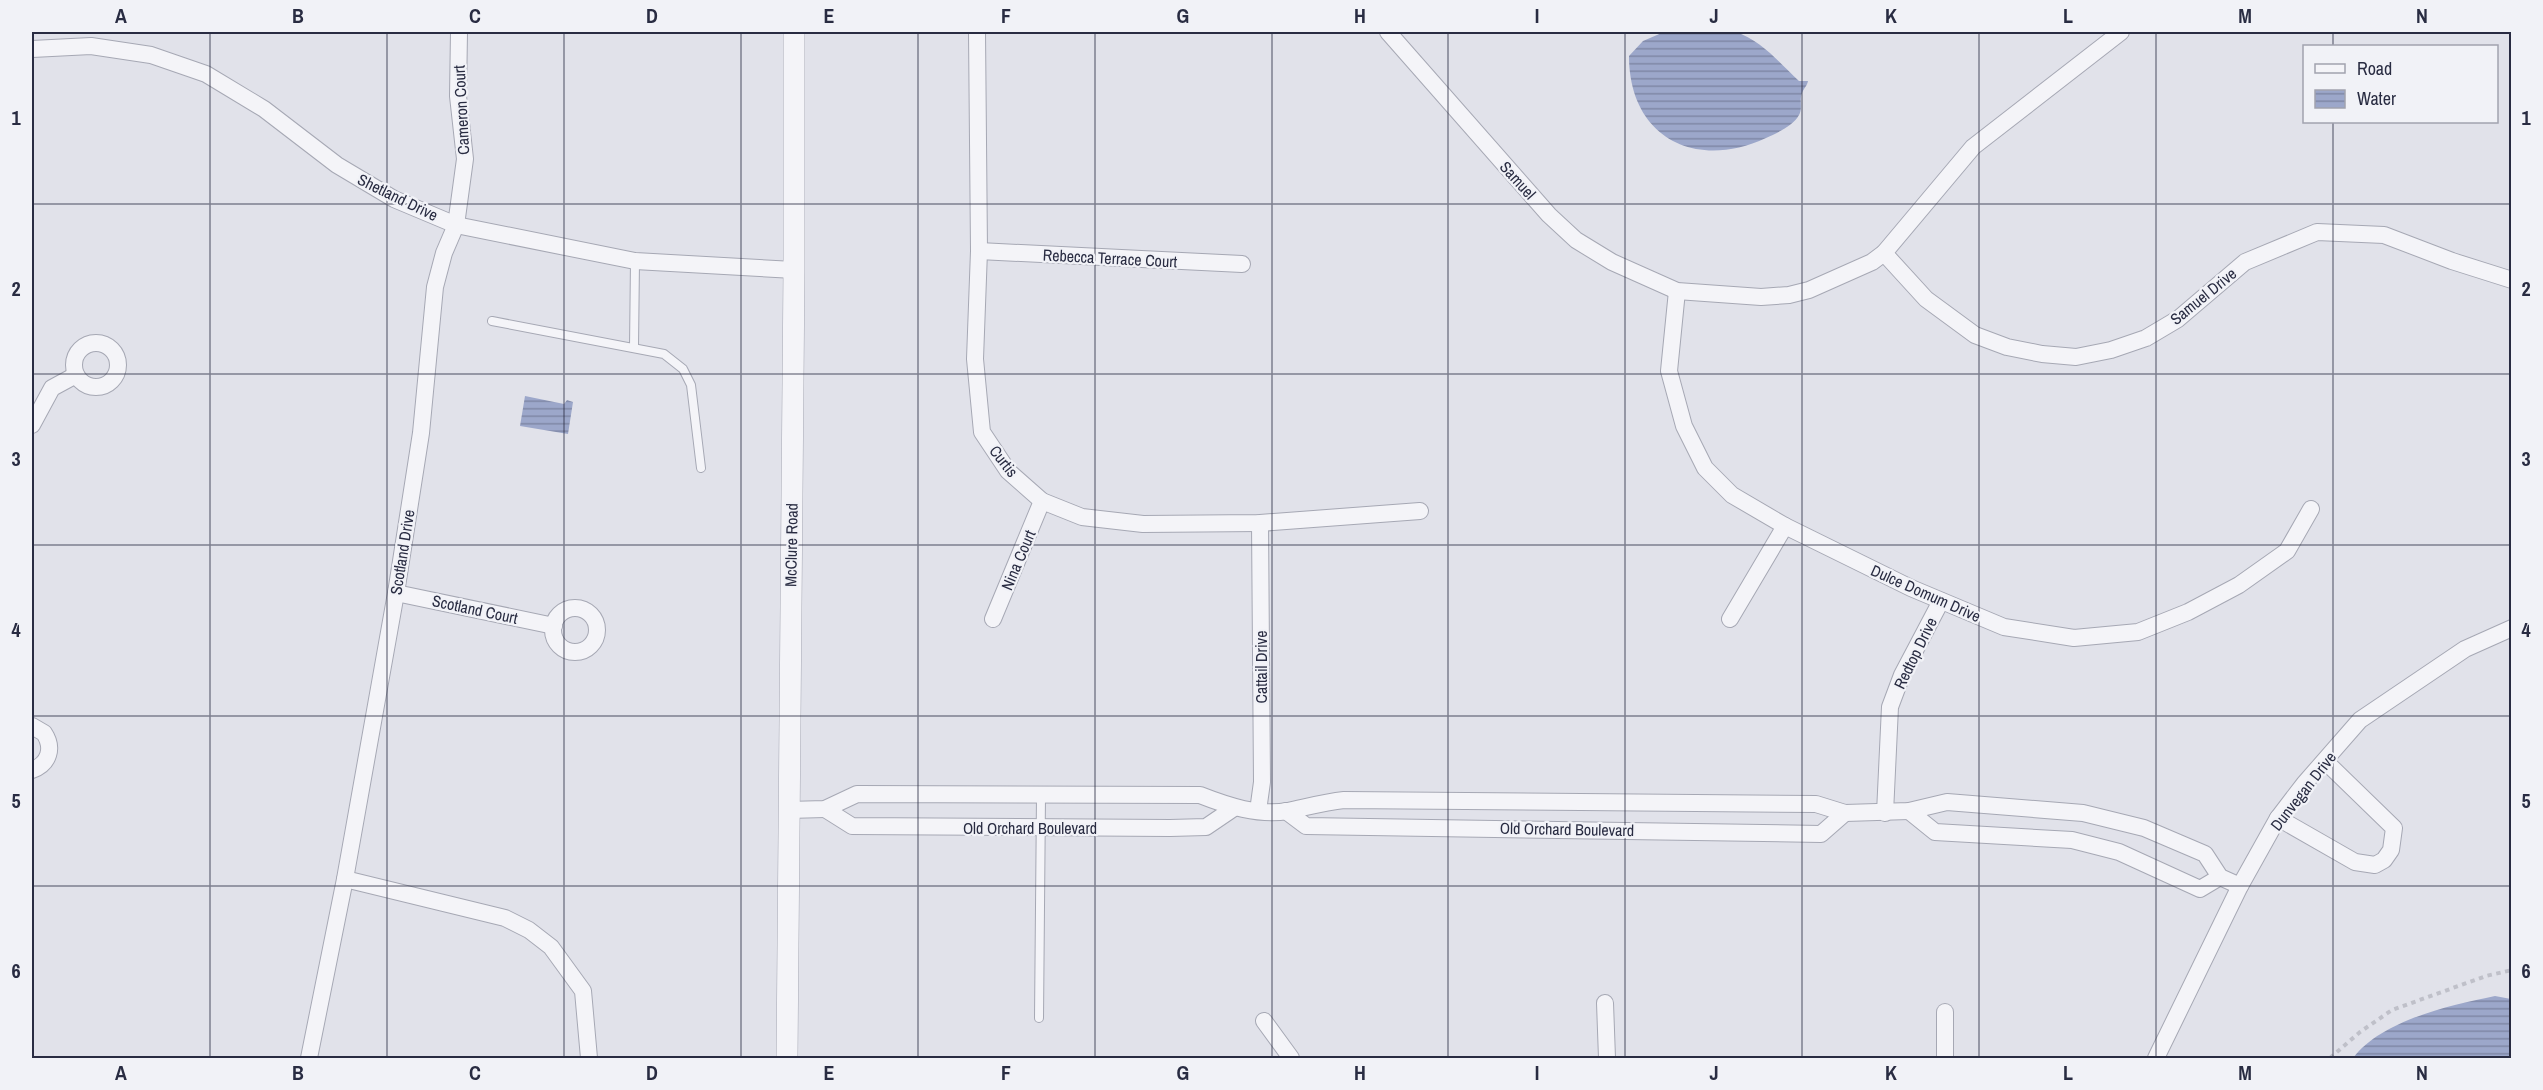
<svg xmlns="http://www.w3.org/2000/svg" width="2543" height="1090" font-family="'Archivo Narrow',sans-serif">
<defs>
<pattern id="water-rules" width="6" height="5" patternUnits="userSpaceOnUse" patternTransform="scale(1.5)"><rect width="6" height="5" fill="#9ca7ca"/><path d="M0 2.5h6" fill="none" stroke="#7f88a6"/></pattern>
</defs>
<rect width="100%" height="100%" fill="#e1e2ea"/>
<g fill="url(#water-rules)">
<path d="M 1664,32 C 1682,32 1720,28 1735,32 C 1762,40 1779,63 1799,81 L 1808,81 C 1807,86 1804,88 1802,93 C 1799,100 1803,108 1799,115 C 1793,126 1777,133 1766,138 C 1695,171 1629,137 1629,56 L 1643,41 Z"/>
<polygon points="525,396 564,404 567,400 573,402 568,434 520,426"/>
<path d="M 2495,996 L 2511,999 L 2511,1058 L 2353,1058 C 2382,1020 2451,1005 2495,996 Z"/>
</g>
<g fill="none" stroke-linecap="round" stroke-linejoin="round">
<g stroke="#a6a8b4" stroke-width="10">
<g id="service">
<polyline points="492,321 664,354 683,369 691,385 701,468"/>
<polyline points="634,347 635,261"/>
<polyline points="1039,1018 1041,796"/>
</g>
</g>
<g stroke="#a6a8b4" stroke-width="18">
<g id="minor">
<polyline points="977,32 979,251 975,359 982,432 1008,471 1042,501 1082,517 1143,524 1260,523 1420,511"/>
<polyline points="1388,32 1549,215 1576,240 1612,262 1677,291 1761,297 1789,295 1809,290 1872,262 1884,253 1973,147 2121,32"/>
<polyline points="32,49 91,46 151,55 206,74 264,109 337,165 394,199 456,225 635,261 794,270"/>
<polyline points="979,251 1242,264"/>
<polyline points="1884,253 1926,299 1975,335 2007,347 2042,354 2076,357 2111,350 2146,338 2178,319 2245,262 2317,232 2384,235 2452,261 2512,280"/>
<polyline points="1677,291 1669,371 1684,426 1705,468 1732,495 1785,526 1911,588 2004,627 2074,638 2138,632 2188,612 2239,585 2287,551 2311,509"/>
<circle cx="96" cy="365" r="22"/>
<polyline points="32,425 52,388 76,375"/>
<polyline points="396,593 554,626"/>
<circle cx="575" cy="630" r="22"/>
<polyline points="993,619 1042,501"/>
<polyline points="1730,619 1785,526"/>
<path d="M 32,726 L 44,733 C 54,748 49,764 32,770"/>
<polyline points="825,809 852,826 1170,828 1206,827 1234,808"/>
<path d="M 788,810 L 825,809 L 857,794 L 1200,795 C 1228,806 1258,816 1288,811 C 1307,807 1325,802 1344,800 L 1816,804 L 1845,813 L 1909,811 L 1947,802 L 2083,813 L 2144,828 L 2205,854 L 2220,877 L 2240,886"/>
<polyline points="1258,811 1262,782 1260,523"/>
<polyline points="1286,811 1306,826 1821,834 1845,813"/>
<polyline points="1909,811 1935,832 2072,840 2119,852 2200,889 2220,877"/>
<polyline points="1885,813 1890,707 1902,675 1941,601"/>
<polyline points="2278,818 2355,862 2375,865 2384,860 2391,850 2394,828 2325,761"/>
<polyline points="345,879 396,593 421,433 435,287 444,253 456,225 465,159 458,96 459,32"/>
<polyline points="1605,1003 1607,1058"/>
<polyline points="1264,1021 1291,1058"/>
<polyline points="309,1058 345,879 505,918 529,930 551,947 583,991 589,1058"/>
<polyline points="1945,1058 1945,1012"/>
<polyline points="2156,1058 2240,886 2278,818 2304,784 2360,720 2465,649 2512,628"/>
</g>
</g>
<g stroke="#a6a8b4" stroke-width="22">
<polyline id="tertiary" points="787,1058 794,270 794,32"/>
</g>
<polyline stroke="#bfc0c9" stroke-width="4" stroke-dasharray="4.5 4.5" stroke-linecap="butt" points="2330,1058 2360,1032 2392,1010 2486,976 2512,970"/>
<use href="#service" stroke="#f4f4f8" stroke-width="8"/>
<use href="#minor" stroke="#f4f4f8" stroke-width="16"/>
<use href="#tertiary" stroke="#f4f4f8" stroke-width="21"/>
</g>
<path fill="none" stroke="#292c42" stroke-width="1.5" stroke-opacity="0.55" d="M 210,32 L 210,1058M 387,32 L 387,1058M 564,32 L 564,1058M 741,32 L 741,1058M 918,32 L 918,1058M 1095,32 L 1095,1058M 1272,32 L 1272,1058M 1448,32 L 1448,1058M 1625,32 L 1625,1058M 1802,32 L 1802,1058M 1979,32 L 1979,1058M 2156,32 L 2156,1058M 2333,32 L 2333,46M 2333,122 L 2333,1058M 32,204 L 2512,204M 32,374 L 2512,374M 32,545 L 2512,545M 32,716 L 2512,716M 32,886 L 2512,886"/>
<g text-anchor="middle" stroke-width="4.5" stroke-linejoin="round" paint-order="stroke">
<g font-size="16" fill="#292c42" stroke="#f1f2f7">
<text transform="translate(461 110) rotate(-93)" y="6">Cameron Court</text>
<text transform="translate(1518 180) rotate(48)" y="6">Samuel</text>
<text transform="translate(398 197) rotate(26)" y="6">Shetland Drive</text>
<text transform="translate(1110 258) rotate(3)" y="6">Rebecca Terrace Court</text>
<text transform="translate(2203 296) rotate(-39)" y="6">Samuel Drive</text>
<text transform="translate(1004 461) rotate(52)" y="6">Curtis</text>
<text transform="translate(791 545) rotate(-89)" y="6">McClure Road</text>
<text transform="translate(402 552) rotate(-81)" y="6">Scotland Drive</text>
<text transform="translate(1018 560) rotate(-67)" y="6">Nina Court</text>
<text transform="translate(1926 593) rotate(24)" y="6">Dulce Domum Drive</text>
<text transform="translate(475 609) rotate(12)" y="6">Scotland Court</text>
<text transform="translate(1915 653) rotate(-64)" y="6">Redtop Drive</text>
<text transform="translate(1261 667) rotate(-90)" y="6">Cattail Drive</text>
<text transform="translate(2303 791) rotate(-52)" y="6">Dunvegan Drive</text>
<text x="1030" y="834">Old Orchard Boulevard</text>
<text transform="translate(1567 829) rotate(1)" y="6">Old Orchard Boulevard</text>
</g>
</g>
<rect width="2543" height="1090" fill="none" stroke="#f1f2f7" stroke-width="66"/>
<rect x="2303" y="45" width="195" height="78" fill="#f1f2f7" stroke="#a1a3af" stroke-width="1.5"/>
<rect x="2315" y="64" width="30" height="9" fill="#f4f4f8" stroke="#a1a3af" stroke-width="1.5"/>
<text x="2357" y="75" font-size="18" fill="#292c42">Road</text>
<rect x="2315" y="90" width="30" height="18" fill="url(#water-rules)" stroke="#a1a3af" stroke-width="1.5"/>
<text x="2357" y="105" font-size="18" fill="#292c42">Water</text>
<rect x="33" y="33" width="2477" height="1024" fill="none" stroke="#292c42" stroke-width="2"/>
<g font-size="20" text-anchor="middle" font-weight="bold" fill="#292c42">
<text x="121" y="23">A</text>
<text x="298" y="23">B</text>
<text x="475" y="23">C</text>
<text x="652" y="23">D</text>
<text x="829" y="23">E</text>
<text x="1006" y="23">F</text>
<text x="1183" y="23">G</text>
<text x="1360" y="23">H</text>
<text x="1537" y="23">I</text>
<text x="1714" y="23">J</text>
<text x="1891" y="23">K</text>
<text x="2068" y="23">L</text>
<text x="2245" y="23">M</text>
<text x="2422" y="23">N</text>
<text x="16" y="125">1</text>
<text x="2526" y="125">1</text>
<text x="16" y="296">2</text>
<text x="2526" y="296">2</text>
<text x="16" y="466">3</text>
<text x="2526" y="466">3</text>
<text x="16" y="637">4</text>
<text x="2526" y="637">4</text>
<text x="16" y="808">5</text>
<text x="2526" y="808">5</text>
<text x="16" y="978">6</text>
<text x="2526" y="978">6</text>
<text x="121" y="1080">A</text>
<text x="298" y="1080">B</text>
<text x="475" y="1080">C</text>
<text x="652" y="1080">D</text>
<text x="829" y="1080">E</text>
<text x="1006" y="1080">F</text>
<text x="1183" y="1080">G</text>
<text x="1360" y="1080">H</text>
<text x="1537" y="1080">I</text>
<text x="1714" y="1080">J</text>
<text x="1891" y="1080">K</text>
<text x="2068" y="1080">L</text>
<text x="2245" y="1080">M</text>
<text x="2422" y="1080">N</text>
</g>
</svg>
